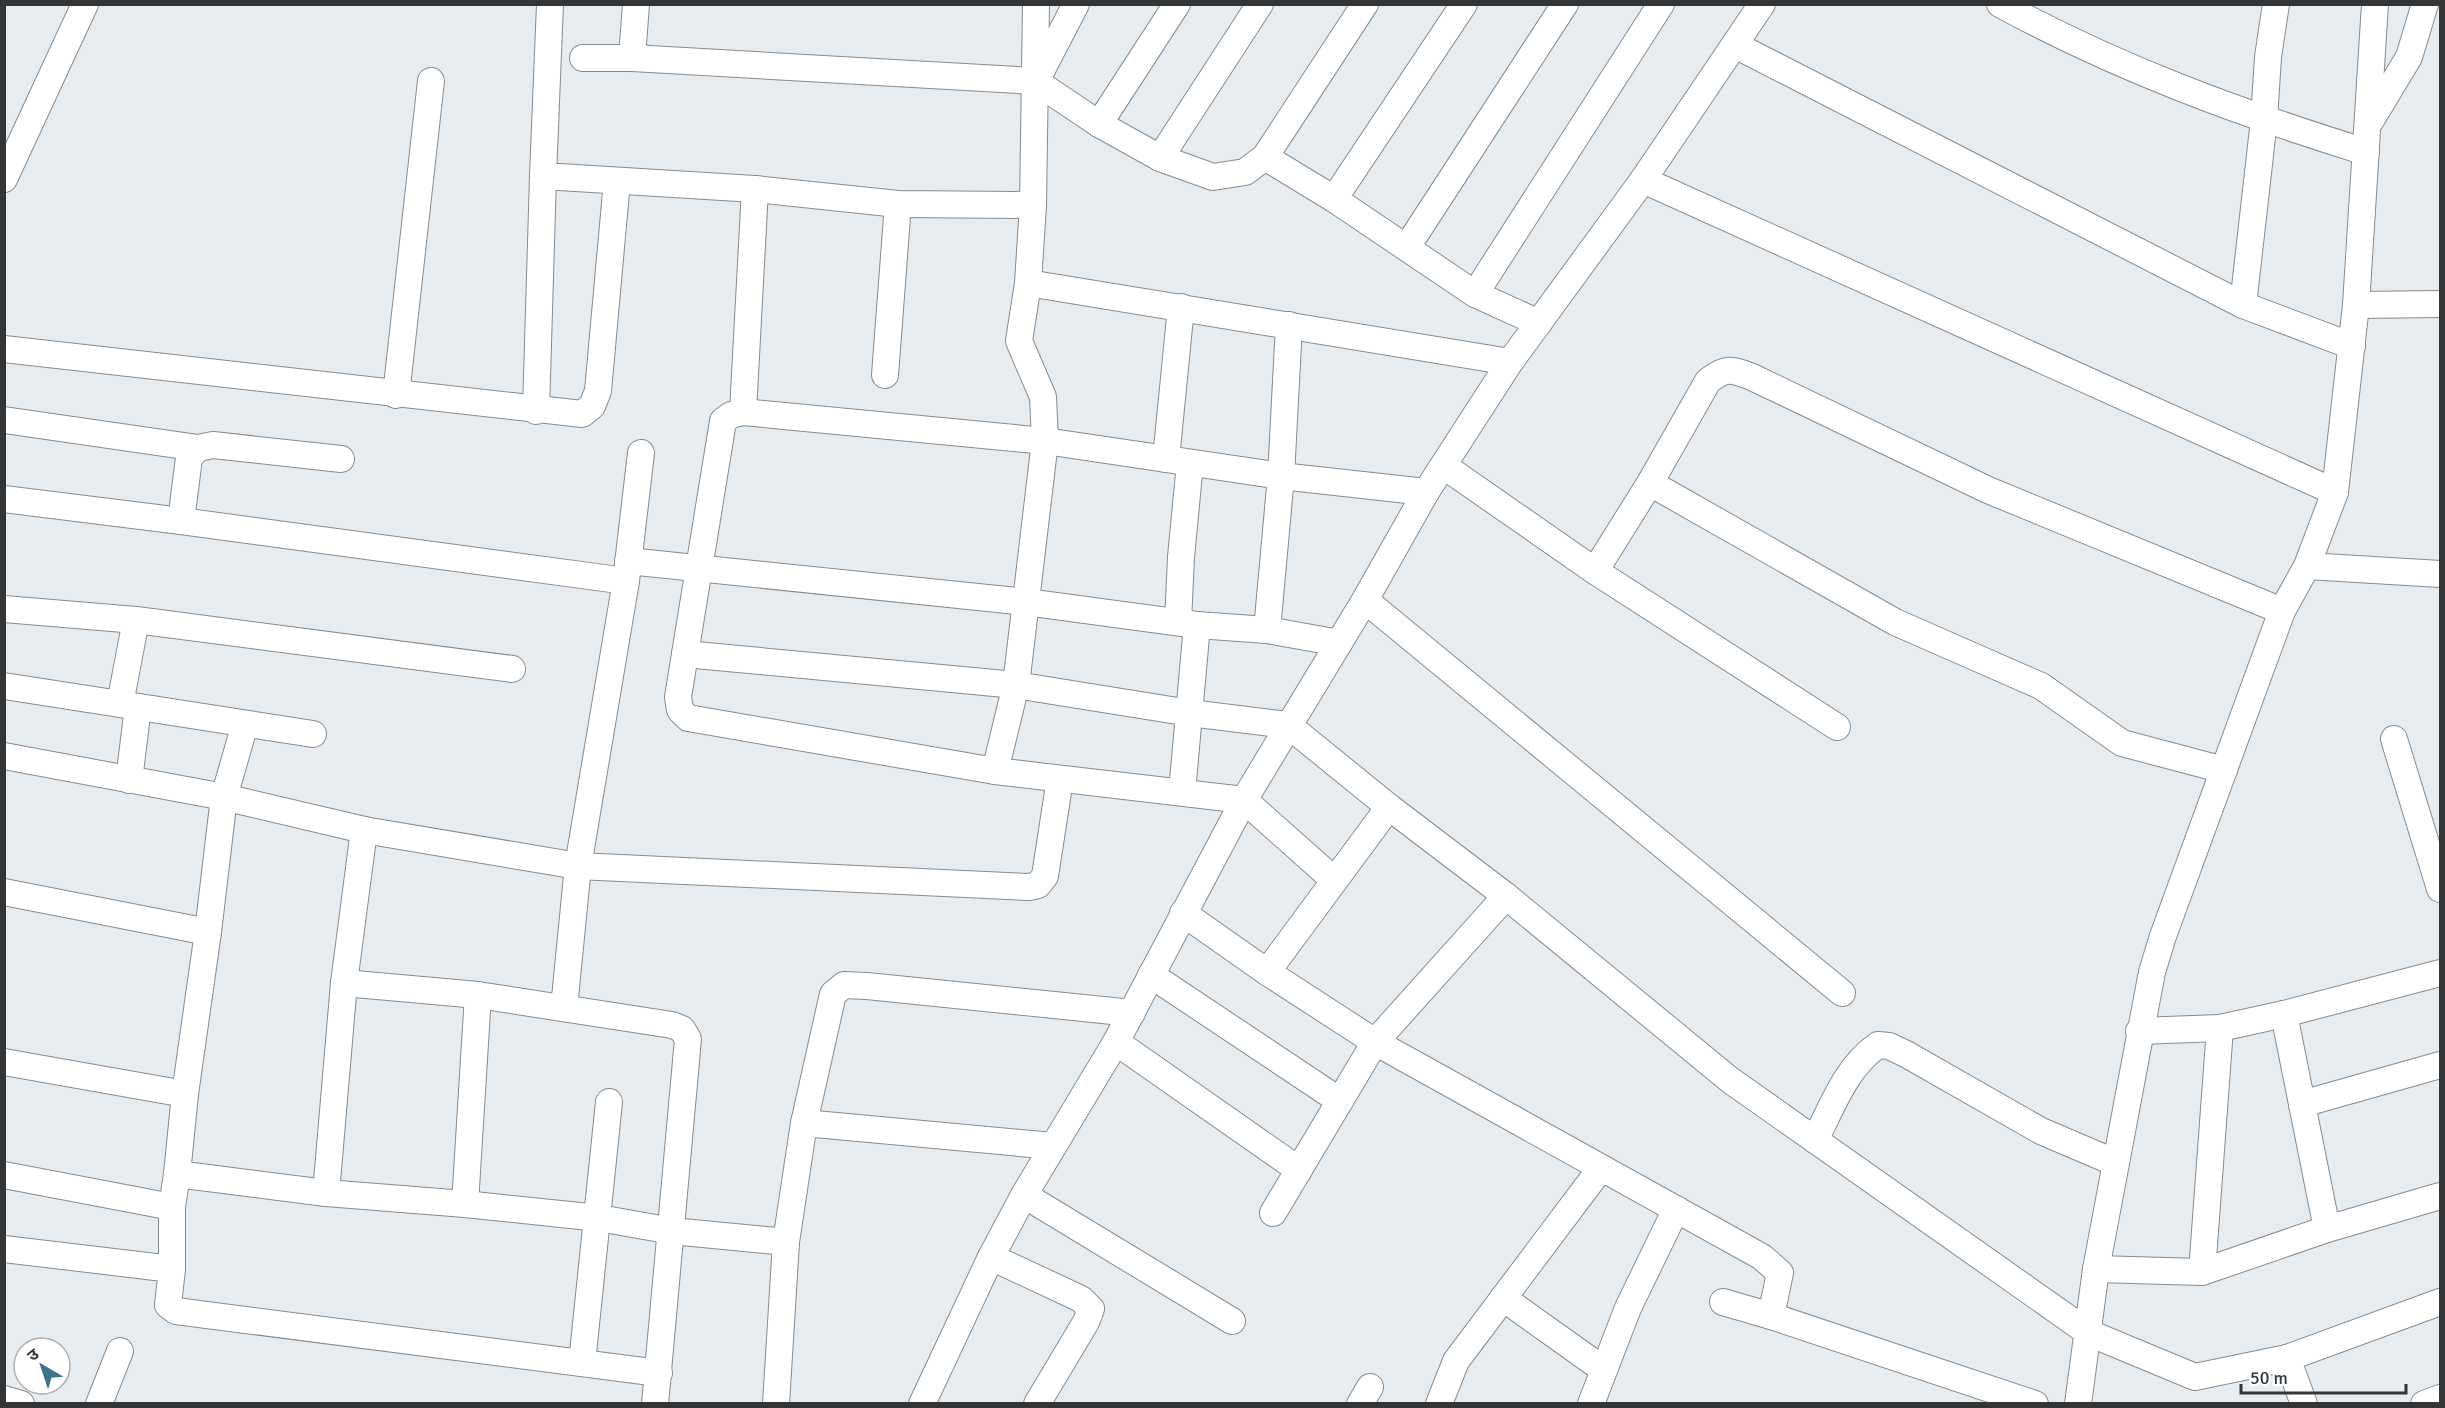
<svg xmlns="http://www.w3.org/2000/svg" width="2445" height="1408" font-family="Signika,'Noto Sans Devanagari',sans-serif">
<rect width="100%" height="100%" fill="#e7ecf0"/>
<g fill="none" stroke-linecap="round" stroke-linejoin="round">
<g stroke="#868b8f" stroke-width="28">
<g id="minor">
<polyline points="550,4 543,176 755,189 898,204 1033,205"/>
<path d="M 2000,4 C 2117,68 2240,113 2366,152"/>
<polyline points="1735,45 2243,305 2352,346"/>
<polyline points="583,58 632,58 1035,81 1099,124 1160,158 1213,177 1245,172 1265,157 1365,4"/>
<polyline points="632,58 636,4"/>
<polyline points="1037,79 1076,4"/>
<polyline points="2371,120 2409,57 2425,4"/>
<polyline points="1099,124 1177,4"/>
<polyline points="1265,157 1334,199 1475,294 1539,323"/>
<polyline points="1160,158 1260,4"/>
<polyline points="4,179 85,4"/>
<polyline points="1643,180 2335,492"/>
<polyline points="1334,199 1464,4"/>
<polyline points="1407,247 1565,4"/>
<polyline points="1028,283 1510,362"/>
<polyline points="1475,294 1661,4"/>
<polyline points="2243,305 2264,120 2268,57 2276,4"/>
<polyline points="2356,305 2440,304"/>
<polyline points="4,349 582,414 592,406 598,391 617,181"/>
<polyline points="885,375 898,204"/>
<polyline points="396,395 431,81"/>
<polyline points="536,411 543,176"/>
<polyline points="743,412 755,189"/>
<polyline points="4,420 198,448"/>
<polyline points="1166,459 1181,307"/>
<polyline points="1444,466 1595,571 1837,727"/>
<polyline points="1650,483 1895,622 2041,686 2122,743 2224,770"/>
<polyline points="4,499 181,521 626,581"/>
<polyline points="181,521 189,458 198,448 213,445 341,459"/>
<polyline points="628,561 1026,602 1197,625 1267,630 1339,643"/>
<polyline points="2307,566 2440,574"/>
<path d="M 1595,571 L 1650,483 L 1708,381 C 1726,367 1731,369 1752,377 L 1988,490 L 2282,611"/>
<polyline points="1365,600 1842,993"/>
<polyline points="4,609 136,620 512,669"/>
<polyline points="1178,622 1181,557 1190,463"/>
<polyline points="1267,630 1281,476 1289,325"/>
<polyline points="685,654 1016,685 1190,713 1288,725 1389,807 1506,896 1730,1080 2089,1333 2195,1377 2287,1358 2440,1302"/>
<polyline points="4,686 313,734"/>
<polyline points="120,704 136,620"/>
<polyline points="245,724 224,797 208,932 185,1094 177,1174 326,1193 465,1204 599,1218 672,1231 786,1242"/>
<polyline points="2394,739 2440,889"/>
<polyline points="4,756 224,797 364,830 578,866 1029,887 1038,885 1045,876 1060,779"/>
<polyline points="995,771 1016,685 1045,441 1043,397 1019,341 1028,283 1033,205 1036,4"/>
<polyline points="129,780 138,707"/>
<polyline points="1182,792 1197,625"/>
<polyline points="1334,880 1244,800 995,771 688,718 680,710 678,697 723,421 731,415 743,412 1045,441 1281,476 1426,492"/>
<polyline points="4,892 208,932"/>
<polyline points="1183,913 1267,972 1375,1042 1762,1257 1780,1273 1771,1316"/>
<polyline points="1267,972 1389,807"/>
<polyline points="1151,975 1340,1101"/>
<polyline points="344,983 478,995 672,1025 682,1029 688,1039 655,1404"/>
<polyline points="564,1008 578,866 626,581 641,453"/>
<polyline points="2284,1014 2327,1229"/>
<polyline points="2139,1031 2220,1028 2284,1014 2440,973"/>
<polyline points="1116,1042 1299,1170"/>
<polyline points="4,1062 185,1094"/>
<polyline points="2302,1104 2440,1065"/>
<polyline points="804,1123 1053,1146"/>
<path d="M 1815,1140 C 1832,1107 1846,1067 1878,1045 L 1889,1046 L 1906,1054 L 2041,1131 L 2116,1163"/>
<polyline points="177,1174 172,1207 172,1269 168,1305 176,1311 659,1373"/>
<polyline points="4,1175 172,1207"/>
<polyline points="326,1193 344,983 364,830"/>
<polyline points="1024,1195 1232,1321"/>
<polyline points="465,1204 478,995"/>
<polyline points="1273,1213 1375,1042 1506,896"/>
<polyline points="4,1249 172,1269"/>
<polyline points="991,1257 1081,1299 1091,1309 1086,1322 1037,1404"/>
<polyline points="2096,1269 2202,1272 2327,1229 2440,1196"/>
<polyline points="2202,1272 2220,1028"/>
<polyline points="1503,1298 1604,1370"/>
<polyline points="1723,1302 1771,1316 2035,1404"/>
<polyline points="2287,1358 2304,1404"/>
<polyline points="582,1363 609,1102"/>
<polyline points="4,1399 21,1404"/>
<polyline points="99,1404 120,1351"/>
<polyline points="776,1404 786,1242 804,1123 833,994 844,985 867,986 1132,1013"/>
<polyline points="922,1404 991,1257 1024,1195 1116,1042 1244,800 1365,600 1426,492 1510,362 1643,180 1762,4"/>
<polyline points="1360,1404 1370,1387"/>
<polyline points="1439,1404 1456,1361 1601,1168"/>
<polyline points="1591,1404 1628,1308 1676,1209"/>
<polyline points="2078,1404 2096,1269 2152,972 2163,936 2282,611 2307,566 2335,492 2356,305 2375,4"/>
<polyline points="2424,1404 2440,1398"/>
</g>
</g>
<use href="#minor" stroke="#fff" stroke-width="26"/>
</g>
<rect width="2445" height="1408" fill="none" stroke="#343537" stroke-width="12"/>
<g transform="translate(42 1366) rotate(321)"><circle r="28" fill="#ffffff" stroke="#aeaeaf" stroke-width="1.5"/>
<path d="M0-4.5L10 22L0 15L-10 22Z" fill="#3a738d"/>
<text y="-9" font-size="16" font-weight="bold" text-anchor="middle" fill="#343537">उ</text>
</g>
<path d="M2241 1384v9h165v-9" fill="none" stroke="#343537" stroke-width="3"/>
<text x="2250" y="1384" font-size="18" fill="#343537" stroke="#ffffff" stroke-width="4.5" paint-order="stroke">50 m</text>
</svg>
